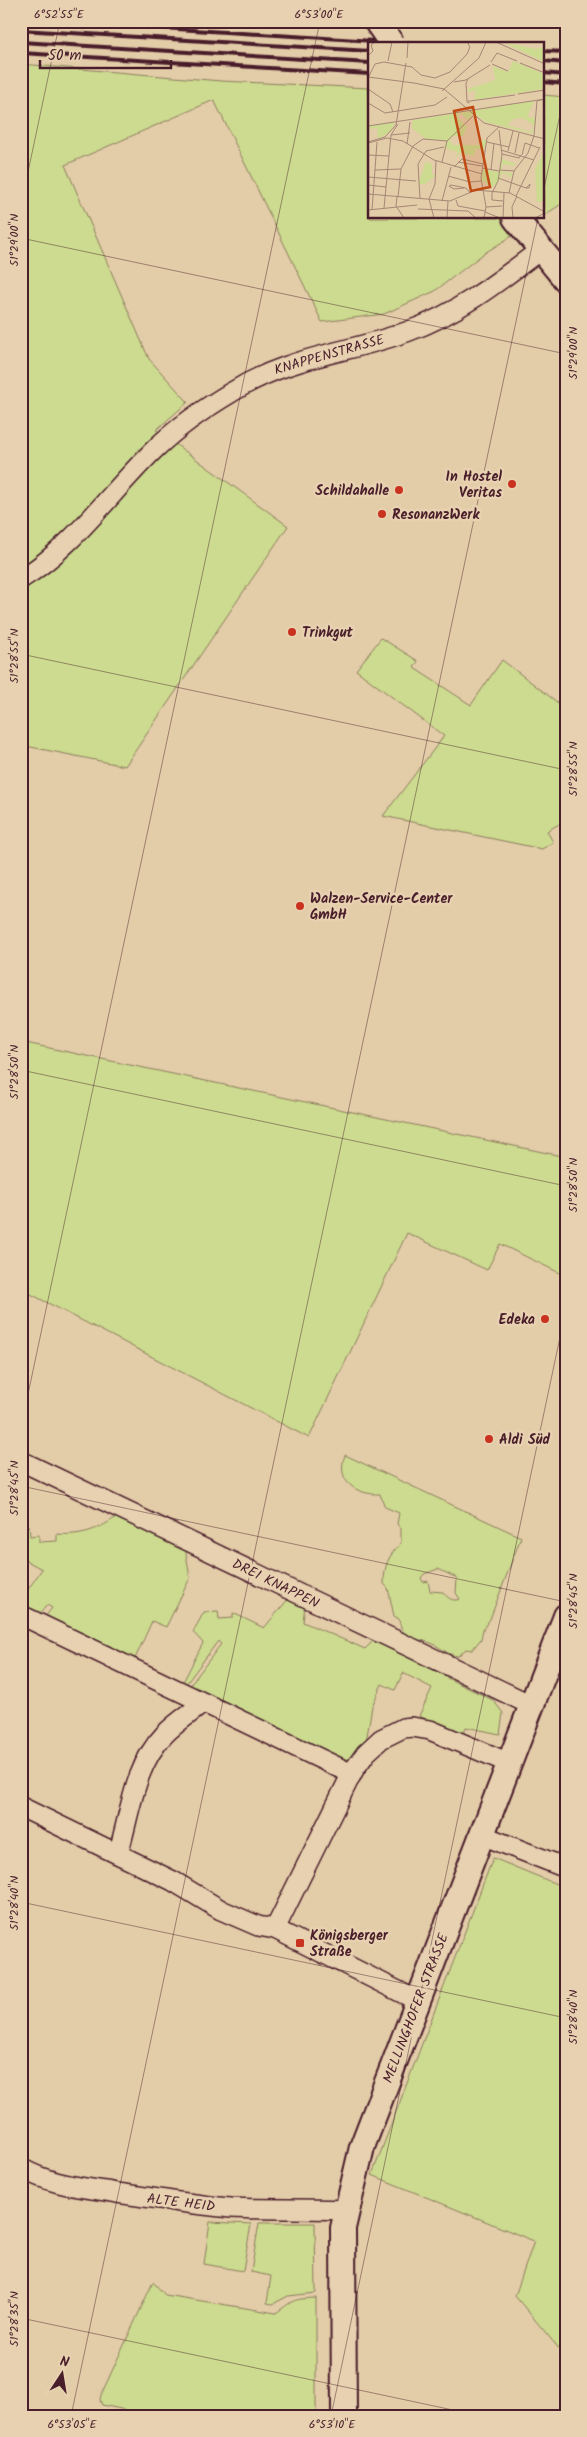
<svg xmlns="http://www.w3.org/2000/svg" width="587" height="2437" font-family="Kalam,sans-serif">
<rect width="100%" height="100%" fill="#e3cca8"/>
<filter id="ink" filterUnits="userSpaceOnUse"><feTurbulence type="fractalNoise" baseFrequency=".02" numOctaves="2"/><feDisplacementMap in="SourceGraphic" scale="10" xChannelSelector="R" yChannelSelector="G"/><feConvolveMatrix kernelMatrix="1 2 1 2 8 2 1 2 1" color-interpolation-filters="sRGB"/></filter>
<g filter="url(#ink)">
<g fill="#ccdb8f" stroke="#8b7d5d" fill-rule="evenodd">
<polygon points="21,64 221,81 369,88 370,218 541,218 483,254 435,291 384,314 322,322 214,100 65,165 149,359 188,402 156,430 288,526 125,766 21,745"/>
<polygon points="543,95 566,97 566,201 543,216"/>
<polygon points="381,638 418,661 414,668 471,705 502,660 566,709 566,820 547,831 553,842 542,849 383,816 444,736 356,670"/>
<polygon points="21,1042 566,1157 566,1276 500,1244 487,1270 407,1233 309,1438 21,1289"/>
<path d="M 345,1455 L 521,1537 L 490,1619 L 483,1629 L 481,1639 L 472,1650 L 466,1649 L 458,1656 C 448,1655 444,1650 437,1646 C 421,1636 402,1644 399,1619 L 394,1616 L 388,1588 L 384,1584 C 384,1566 388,1556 401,1543 L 401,1529 L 397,1524 L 399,1513 L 385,1507 L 380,1494 C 356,1495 335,1481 345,1455 ZM 438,1569 L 457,1578 L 456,1593 L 460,1599 C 453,1602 447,1598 443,1592 L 430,1591 L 428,1581 L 423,1582 L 421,1578 L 424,1574 Z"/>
<path d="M 119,1515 L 185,1547 L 190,1578 L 166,1627 L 152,1621 L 134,1661 L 45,1617 L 52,1608 L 47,1605 L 40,1614 L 21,1605 L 21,1588 L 27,1591 L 42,1569 L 21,1558 L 21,1542 L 29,1525 L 30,1536 L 39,1535 L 39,1542 L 57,1541 L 57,1534 C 81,1536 99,1530 119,1515 Z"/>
<polygon points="289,1598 305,1605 303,1622 365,1649 376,1638 448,1673 447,1678 493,1700 503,1713 500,1734 466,1727 463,1734 419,1716 432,1688 403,1673 395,1690 382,1684 372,1706 366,1742 349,1765 189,1687 221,1644 218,1641 186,1684 182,1684 203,1643 193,1632 204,1612 218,1611 219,1619 233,1618 233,1613 264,1628"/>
<polygon points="493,1858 566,1888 566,2357 515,2296 534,2241 372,2175"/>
<polygon points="210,2222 251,2224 243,2271 204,2264"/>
<polygon points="259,2223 315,2223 316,2293 288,2296 273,2304 267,2303 271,2276 251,2272"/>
<path d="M 153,2282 L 165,2295 L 276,2313 C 294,2300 292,2299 316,2298 L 316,2416 L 154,2416 L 102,2405 L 100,2400 L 101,2395 Z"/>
</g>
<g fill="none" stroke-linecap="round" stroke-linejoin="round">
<g stroke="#4a1f2b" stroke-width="22">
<g id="minor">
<path d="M 21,579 C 76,545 110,492 156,448 C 179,426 205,408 232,392 C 291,355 347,354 409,331 C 459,313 499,281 540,250"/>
<polyline points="21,1461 531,1705"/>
<polyline points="21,1615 352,1774"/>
<polyline points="21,1807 173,1881 221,1910 258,1926 275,1929 418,2001"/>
<polyline points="482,1835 566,1868"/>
<path d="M 118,1854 C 130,1815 134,1766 164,1735 C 175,1723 190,1714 203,1703"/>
<polyline points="275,1929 353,1771 366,1753 381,1739 403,1728 412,1727 430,1730 509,1763"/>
<path d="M 21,2168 C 53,2186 83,2187 117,2193 C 155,2198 192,2205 231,2208 C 269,2210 308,2208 346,2210"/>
</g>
</g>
<g stroke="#4a1f2b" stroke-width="28">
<g id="major">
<polyline points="515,218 566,280"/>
<polyline points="344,2416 343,2228 362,2147 566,1616"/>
</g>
</g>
<use href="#minor" stroke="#e7d1b0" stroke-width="19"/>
<use href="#major" stroke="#e7d1b0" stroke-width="24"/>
<g stroke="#4a1f2b" stroke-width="4">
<polyline points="47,21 423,44"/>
<polyline points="21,30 370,51"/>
<polyline points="21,42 370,63"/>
<polyline points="543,51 566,52"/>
<polyline points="21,53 370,74"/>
<polyline points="543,61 566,63"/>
<polyline points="543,73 566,75"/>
<polyline points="543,82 566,84"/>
</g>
<g stroke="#4a1f2b" stroke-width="28" stroke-linecap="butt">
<polyline id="major-bridge" points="376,21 392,44"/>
</g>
<use href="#major-bridge" stroke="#e7d1b0" stroke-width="24"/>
</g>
</g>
<path fill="none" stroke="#4a1f2b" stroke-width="1" stroke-opacity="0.45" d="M 543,193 L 566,87M 21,205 L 60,21M 21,238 L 566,354M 21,654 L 566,770M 21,1070 L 566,1186M 21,1427 L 320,21M 21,1486 L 566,1602M 21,1902 L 566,2018M 21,2318 L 481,2416M 71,2416 L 538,218M 331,2416 L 566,1309"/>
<g fill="#c8321e" stroke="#e7d1b0" stroke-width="2">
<circle cx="512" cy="484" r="5"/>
<circle cx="399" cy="490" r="5"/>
<circle cx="382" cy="514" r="5"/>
<circle cx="292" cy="632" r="5"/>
<circle cx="300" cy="906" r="5"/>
<circle cx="545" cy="1319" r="5"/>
<circle cx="489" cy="1439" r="5"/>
<rect x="295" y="1938" width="10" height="10" rx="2.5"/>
</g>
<g text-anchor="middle" stroke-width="5" stroke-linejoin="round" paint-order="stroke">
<g font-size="14" fill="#4a1f2b" stroke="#e7d1b0">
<text transform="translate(329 354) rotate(-16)" y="5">KNAPPENSTRASSE</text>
<text transform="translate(276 1583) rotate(26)" y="5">DREI KNAPPEN</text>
<text transform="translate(415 2008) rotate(-69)" y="5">MELLINGHOFER STRASSE</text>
<text transform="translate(181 2202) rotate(7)" y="5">ALTE HEID</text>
</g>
<g font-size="14" font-weight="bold" fill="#4a1f2b" stroke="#e7d1b0" text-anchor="start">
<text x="502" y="481" text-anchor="end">In Hostel<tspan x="502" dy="16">Veritas</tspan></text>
<text x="389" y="495" text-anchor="end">Schildahalle</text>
<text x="392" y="519">ResonanzWerk</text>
<text x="302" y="637">Trinkgut</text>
<text x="310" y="903">Walzen-Service-Center<tspan x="310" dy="16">GmbH</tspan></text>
<text x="535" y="1324" text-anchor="end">Edeka</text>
<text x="499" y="1444">Aldi Süd</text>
<text x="310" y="1940">Königsberger<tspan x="310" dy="16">Straße</tspan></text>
</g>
</g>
<g transform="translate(368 42)">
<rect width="176" height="176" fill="#e3cca8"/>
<path d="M 137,1 L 168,7 L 176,5 L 176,20 ZM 145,19 L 176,32 L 176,47 L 106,58 L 108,49 L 100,50 L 100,47 L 127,38 L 125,24 L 140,30 ZM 166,59 L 159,75 L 168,76 L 167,84 L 155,76 L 145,77 L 139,83 L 163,90 L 165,85 L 165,92 L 118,80 L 106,72 L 99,78 L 94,71 L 89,74 L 99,85 L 95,94 L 85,94 L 82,97 L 84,103 L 114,103 L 114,98 L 118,98 L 116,108 L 108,107 L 106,114 L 92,111 L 87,116 L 90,110 L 84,108 L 82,112 L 83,108 L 76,105 L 79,99 L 58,97 L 44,86 L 45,78 ZM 27,80 L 23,89 L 10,97 L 9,86 L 0,87 L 0,84 ZM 176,110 L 176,159 L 169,160 L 167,127 ZM 134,117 L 148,122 L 146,124 L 134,122 L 134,130 L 138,131 L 139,125 L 139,130 L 145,132 L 142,136 L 140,132 L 132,132 L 133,136 L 125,145 L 113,138 L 115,127 L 131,130 ZM 58,120 L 64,122 L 64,133 L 68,133 L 57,142 L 50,142 Z" fill="#ccdb8f"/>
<path fill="none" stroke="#a68776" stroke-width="1" d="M 128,0 L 177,22M 0,14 L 5,9 L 3,3 L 7,0M 39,16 L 40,0M 20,19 L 24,0M 123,20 L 129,11 L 149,19M 152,21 L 177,31M 124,22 L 140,29M 1,34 L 7,22 L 16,20 L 44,25 L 53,33 L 67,36 L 82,30 L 99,12 L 102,5 L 99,0M 0,35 L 46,41M 100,37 L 98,41 L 99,60 L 101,61 L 101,58M 86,40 L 98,38 L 122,23M 46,41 L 76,47 L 116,81 L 177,97M 0,47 L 22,62 L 25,70M 74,49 L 111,16 L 118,0M 150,52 L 177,48M 102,59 L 147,53M 0,61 L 17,71 L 67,63 L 79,55M 0,84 L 177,57M 23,93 L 42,91M 166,94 L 169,59 L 177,57M 0,100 L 17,95 L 28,83 L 38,21M 119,100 L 141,105M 0,101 L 19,96 L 35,99 L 66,118 L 114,132M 39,102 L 42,80M 133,108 L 166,118M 140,109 L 145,89M 147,111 L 151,91M 134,112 L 151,116 L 153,113M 0,113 L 21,114M 154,113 L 157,101 L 171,106M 74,120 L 79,99 L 105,74M 90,120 L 114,124M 86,125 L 94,117 L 115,122M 114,126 L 131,129M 7,128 L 33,127M 123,128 L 126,101M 132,128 L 147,129M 80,134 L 102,140 L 113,139M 0,135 L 48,139M 130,136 L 158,146 L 162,142 L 161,146 L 158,146M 0,143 L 18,145M 96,146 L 86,147 L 81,144 L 83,143 L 98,146 L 102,151M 124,151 L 130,139 L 134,113 L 131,88M 124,151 L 124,158 L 135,159M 141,151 L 146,129 L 160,111 L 166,94M 0,152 L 82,159 L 108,148 L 142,151 L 177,170M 148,154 L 172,105M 29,155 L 28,164 L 36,176M 30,155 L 33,127 L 45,104 L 55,97 L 79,99M 52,157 L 50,122 L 58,109 L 76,105M 88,158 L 90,164 L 117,169M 74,159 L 83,125M 118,165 L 134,164M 16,166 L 23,93 L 30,82M 50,167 L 100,169 L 108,176M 0,168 L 49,163M 4,168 L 9,100M 117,170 L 132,176 L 167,176 L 175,172M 66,176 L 61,157 L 67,142 L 68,119M 79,176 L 80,159M 116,176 L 118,165 L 113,136 L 119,96 L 131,85M 135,176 L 136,151M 145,176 L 144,165 L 149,154"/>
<path fill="#c04a14" fill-opacity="0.15" stroke="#c04a14" stroke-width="2.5" d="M 105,65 L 122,145 L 103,149 L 86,69 Z"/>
<rect width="176" height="176" fill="none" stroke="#4a1f2b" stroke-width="2.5"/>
</g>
<rect width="587" height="2437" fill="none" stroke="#e7d1b0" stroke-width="55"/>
<g transform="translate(62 2374) rotate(12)" stroke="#e7d1b0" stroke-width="4" paint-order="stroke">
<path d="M0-4L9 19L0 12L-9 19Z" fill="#4a1f2b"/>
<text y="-8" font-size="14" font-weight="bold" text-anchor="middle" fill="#4a1f2b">N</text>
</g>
<path d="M40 60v8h131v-8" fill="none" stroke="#4a1f2b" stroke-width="2.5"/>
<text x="48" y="60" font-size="15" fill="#4a1f2b" stroke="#e7d1b0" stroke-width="4" paint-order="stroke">50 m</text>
<rect x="28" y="28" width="532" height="2382" fill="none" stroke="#4a1f2b" stroke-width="2"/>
<g font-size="12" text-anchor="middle" fill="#4a1f2b">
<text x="59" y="18">6°52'55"E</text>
<text x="319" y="18">6°53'00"E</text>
<text transform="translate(14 240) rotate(-90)" y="4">51°29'00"N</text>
<text transform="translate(573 353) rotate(-90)" y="4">51°29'00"N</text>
<text transform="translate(14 656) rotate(-90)" y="4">51°28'55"N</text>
<text transform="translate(573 769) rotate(-90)" y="4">51°28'55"N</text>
<text transform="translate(14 1072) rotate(-90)" y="4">51°28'50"N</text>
<text transform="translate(573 1185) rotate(-90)" y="4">51°28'50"N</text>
<text transform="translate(14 1488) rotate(-90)" y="4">51°28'45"N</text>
<text transform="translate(573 1601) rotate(-90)" y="4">51°28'45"N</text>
<text transform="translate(14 1903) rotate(-90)" y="4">51°28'40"N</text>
<text transform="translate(573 2017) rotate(-90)" y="4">51°28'40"N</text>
<text transform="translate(14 2319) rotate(-90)" y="4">51°28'35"N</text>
<text x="72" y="2428">6°53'05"E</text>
<text x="332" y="2428">6°53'10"E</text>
</g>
</svg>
